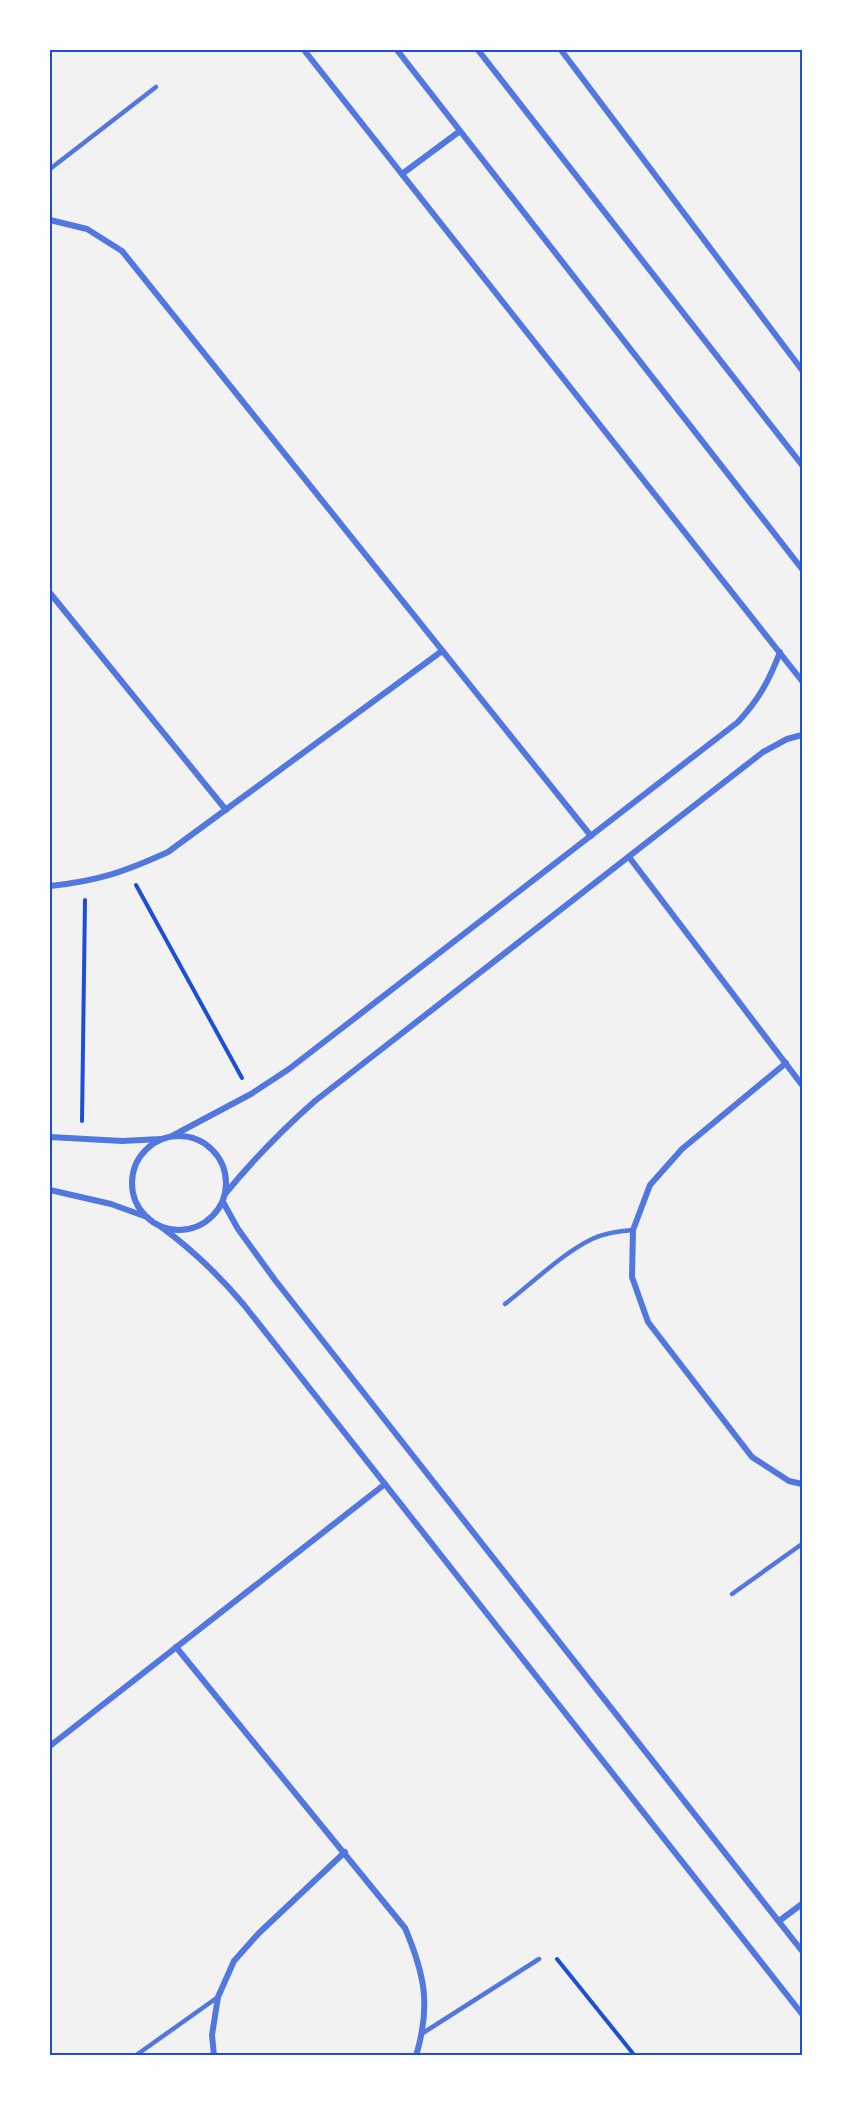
<svg xmlns="http://www.w3.org/2000/svg" width="852" height="2105" font-family="'Noto Serif',serif">
<rect width="100%" height="100%" fill="#f2f2f2"/>
<g fill="none" stroke-linecap="round" stroke-linejoin="round">
<g stroke="#1d4ed8" stroke-width="4">
<polyline points="136,885 242,1078"/>
<polyline points="82,1121 85,900"/>
<polyline points="557,1959 635,2056"/>
</g>
<g stroke="#5277de" stroke-width="4.5">
<polyline points="50,169 156,87"/>
<path d="M 505,1304 C 531,1284 563,1253 592,1239 C 605,1233 619,1231 633,1230"/>
<polyline points="732,1594 802,1544"/>
<polyline points="423,2033 539,1959"/>
<polyline points="135,2056 218,1997"/>
</g>
<g stroke="#5277de" stroke-width="6">
<polyline points="304,50 802,681"/>
<polyline points="397,50 802,569"/>
<polyline points="478,50 802,465"/>
<polyline points="561,50 802,370"/>
<polyline points="402,174 460,131"/>
<polyline points="50,220 87,229 122,251 591,836"/>
<polyline points="50,593 226,810"/>
<polyline points="629,857 802,1085"/>
<path d="M 50,886 C 98,881 124,872 168,852 L 442,651"/>
<polyline points="786,1063 682,1149 650,1185 633,1230 632,1277 648,1322 752,1457 789,1481 802,1484"/>
<path d="M 172,1136 L 251,1094 L 289,1069 L 738,722 C 759,699 769,681 780,652"/>
<circle cx="179" cy="1183" r="47"/>
<polyline points="50,1137 122,1141 161,1139"/>
<polyline points="50,1190 111,1204 147,1217"/>
<path d="M 225,1194 C 253,1160 282,1130 315,1101 L 763,752 L 787,739 L 802,735"/>
<polyline points="223,1202 238,1229 275,1280 802,1951"/>
<path d="M 160,1226 C 193,1250 218,1274 244,1305 L 802,2014"/>
<path d="M 176,1647 L 405,1928 C 425,1975 431,2006 416,2056"/>
<polyline points="50,1746 385,1484"/>
<polyline points="779,1921 802,1904"/>
<polyline points="214,2056 212,2035 218,1997 234,1961 259,1933 345,1852"/>
</g>
</g>
<rect width="852" height="2105" fill="none" stroke="#ffffff" stroke-width="102"/>
<rect x="51" y="51" width="750" height="2003" fill="none" stroke="#1d4ed8" stroke-width="2"/>
</svg>
